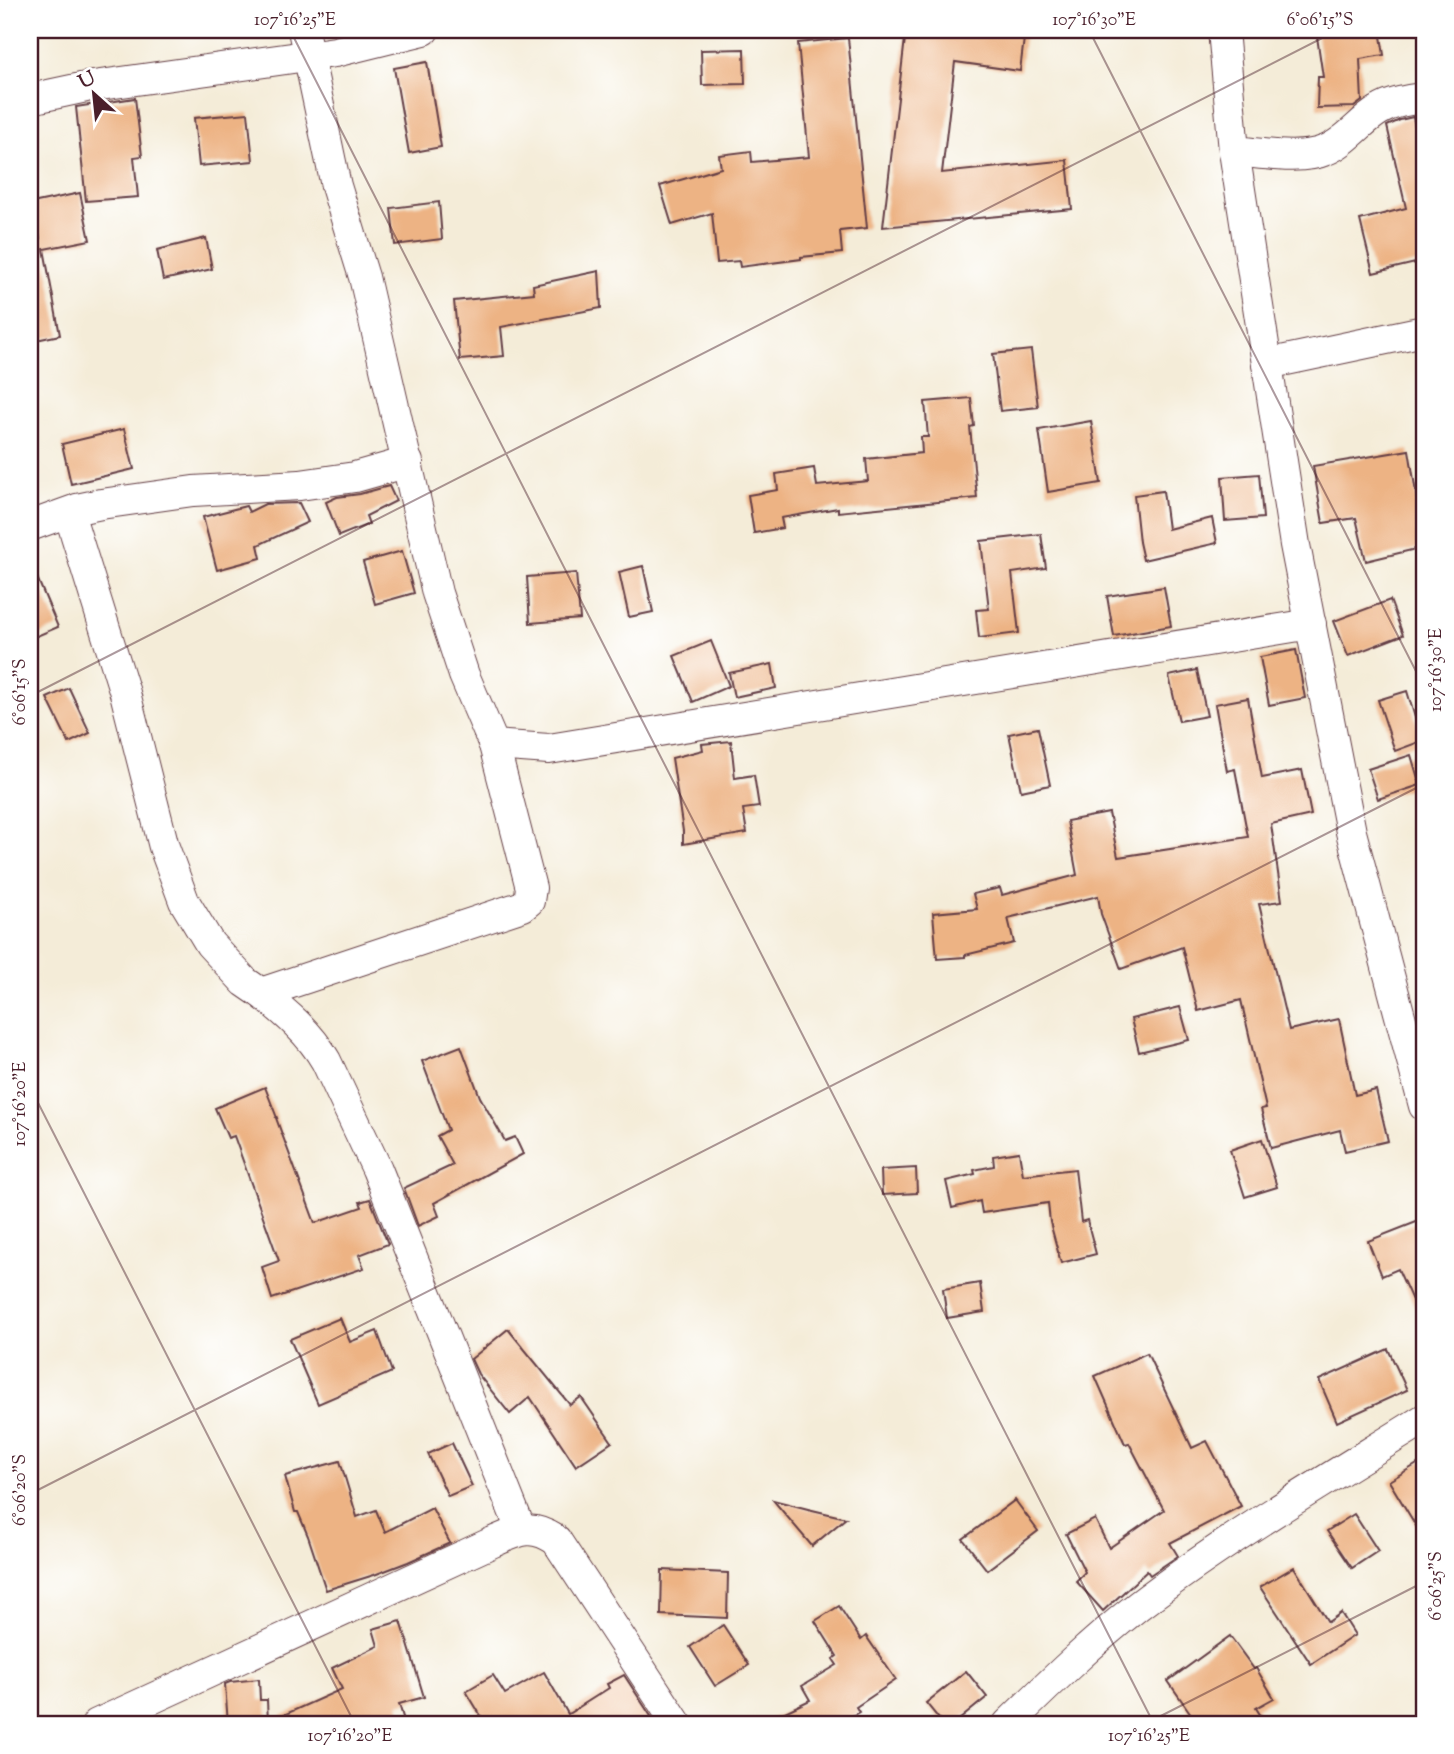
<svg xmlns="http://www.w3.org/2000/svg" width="1454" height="1754" font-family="'Sorts Mill Goudy',serif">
<rect width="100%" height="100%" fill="#fff"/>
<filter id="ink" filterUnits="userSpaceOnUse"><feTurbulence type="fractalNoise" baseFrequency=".0143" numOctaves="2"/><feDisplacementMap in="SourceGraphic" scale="14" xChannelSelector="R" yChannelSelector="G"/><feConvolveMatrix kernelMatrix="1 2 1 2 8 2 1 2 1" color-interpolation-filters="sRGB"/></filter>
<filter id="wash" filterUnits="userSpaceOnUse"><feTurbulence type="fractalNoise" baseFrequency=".00686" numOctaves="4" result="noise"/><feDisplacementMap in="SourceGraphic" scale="28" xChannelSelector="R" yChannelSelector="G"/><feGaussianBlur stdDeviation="1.57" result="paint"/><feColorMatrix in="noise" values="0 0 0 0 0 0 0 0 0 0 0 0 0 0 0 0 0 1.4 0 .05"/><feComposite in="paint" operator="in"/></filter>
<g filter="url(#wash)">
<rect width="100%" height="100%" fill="#f4ecd8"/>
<g id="blocks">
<g fill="#edb384">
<polygon points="906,30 1025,30 1020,71 955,62 942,173 1067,160 1072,209 883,227"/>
<polygon points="1316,30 1380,30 1384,55 1360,59 1362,101 1354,107 1317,108 1318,77 1323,77"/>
<polygon points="848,38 867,228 840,231 842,253 801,257 801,259 740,267 739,261 717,263 712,213 672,225 660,186 721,168 719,155 751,151 752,162 809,157 798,43"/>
<polygon points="744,49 745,84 702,85 701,50"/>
<polygon points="427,62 441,147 409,153 394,68"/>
<polygon points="135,98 142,156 134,157 138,197 86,201 76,107"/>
<polygon points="248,113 253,161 199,166 194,118"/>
<polygon points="1413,117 1424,167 1424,261 1373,273 1360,220 1406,208 1387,126 1400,120"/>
<polygon points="80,193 90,240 44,249 60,335 36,340 30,304 30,240 40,239 32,203"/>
<polygon points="439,202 442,239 395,245 391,208"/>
<polygon points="206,238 212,269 163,280 157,250"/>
<polygon points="599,271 601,308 501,327 504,356 460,360 454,301 534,293 533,285"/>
<polygon points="1031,350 1038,407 1000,411 993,354"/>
<polygon points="971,398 974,426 970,427 977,498 838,512 838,508 781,518 783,528 754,533 748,495 778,490 776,474 814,468 817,486 868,481 866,459 922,453 921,437 928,437 925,402"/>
<polygon points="1091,421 1101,483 1048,492 1039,430"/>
<polygon points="124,429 134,469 71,484 62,444"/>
<polygon points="1409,450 1419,511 1424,509 1424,547 1366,561 1356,518 1323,523 1313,466"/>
<polygon points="1259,474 1263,518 1225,521 1222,477"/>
<polygon points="389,486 396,501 366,516 369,524 339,536 326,502 337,497 360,494"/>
<polygon points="1163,491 1168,529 1212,518 1217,543 1143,560 1139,542 1134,495"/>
<polygon points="299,503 308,522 258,545 261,558 217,570 203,517 246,506 249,512 265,504"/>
<polygon points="1041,534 1046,568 1012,573 1019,633 979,638 976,610 989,609 981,541"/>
<polygon points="402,551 414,593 375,604 363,562"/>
<polygon points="30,561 58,627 30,639"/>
<polygon points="643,566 653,612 629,617 619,572"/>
<polygon points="576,573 580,619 530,623 527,577"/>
<polygon points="1164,587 1171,626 1114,636 1107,596"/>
<polygon points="1390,600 1403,635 1348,656 1334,621"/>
<polygon points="711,641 729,686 693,702 674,656"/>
<polygon points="1296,650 1305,698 1269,705 1260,657"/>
<polygon points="772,664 776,688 734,697 729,673"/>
<polygon points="1197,670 1207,716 1179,721 1169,676"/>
<polygon points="69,688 90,733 69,743 47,698"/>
<polygon points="1407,691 1422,741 1395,751 1378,700"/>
<polygon points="1248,698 1262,778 1302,770 1311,815 1271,824 1282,901 1259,904 1289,1030 1339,1019 1355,1095 1376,1090 1388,1141 1345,1151 1340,1130 1271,1148 1261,1109 1266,1108 1241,1000 1198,1011 1182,947 1121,969 1101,914 1098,896 1008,918 1014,943 965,955 965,957 937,959 933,913 977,909 973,894 1000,888 1002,895 1077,875 1067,821 1109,813 1118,857 1248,837 1235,769 1227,771 1215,704"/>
<polygon points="1038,728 1050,785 1021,791 1009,734"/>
<polygon points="731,741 735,778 754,775 759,807 743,809 747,833 683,844 683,831 672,758 703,750 702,744"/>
<polygon points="1411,755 1420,785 1378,799 1368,769"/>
<polygon points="1180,1007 1189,1040 1139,1052 1131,1019"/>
<polygon points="461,1046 480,1097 505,1141 515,1137 523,1154 434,1203 439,1216 418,1226 404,1188 453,1165 437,1136 448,1130 422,1061"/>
<polygon points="265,1087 277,1118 276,1118 315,1223 362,1207 360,1202 370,1199 388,1244 359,1255 364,1268 272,1299 262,1267 279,1261 234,1136 228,1138 215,1108"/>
<polygon points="1262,1139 1277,1187 1245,1197 1230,1150"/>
<polygon points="1019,1152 1023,1175 1075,1169 1081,1222 1087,1220 1096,1254 1061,1263 1050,1222 1048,1203 982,1213 980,1201 952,1208 946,1181 975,1174 974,1170 994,1166 993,1156"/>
<polygon points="916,1168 917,1193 882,1195 881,1170"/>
<polygon points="1424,1219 1424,1327 1398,1269 1382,1276 1368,1241"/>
<polygon points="980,1283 984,1312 947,1318 943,1289"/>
<polygon points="340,1318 350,1342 377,1331 392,1372 318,1404 290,1339"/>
<polygon points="508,1329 570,1405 581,1397 612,1442 576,1466 530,1397 510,1414 478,1374 471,1359"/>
<polygon points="1388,1349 1407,1390 1337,1422 1319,1380"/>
<polygon points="1147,1353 1192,1448 1207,1441 1241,1506 1170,1543 1178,1556 1150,1575 1147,1571 1103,1611 1076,1581 1085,1572 1066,1534 1095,1519 1109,1548 1164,1510 1129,1443 1125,1444 1095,1376"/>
<polygon points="452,1443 472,1486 448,1496 428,1454"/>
<polygon points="1424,1460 1424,1539 1389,1481"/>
<polygon points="340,1461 357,1517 376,1510 385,1532 432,1508 450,1543 408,1562 374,1575 326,1590 308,1536 298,1512 295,1512 285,1476"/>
<polygon points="773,1500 808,1509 846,1518 812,1546"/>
<polygon points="1015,1500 1038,1531 987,1570 963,1539"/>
<polygon points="1354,1514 1378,1551 1352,1568 1327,1531"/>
<polygon points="1294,1567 1328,1622 1341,1613 1355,1635 1311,1664 1260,1587"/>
<polygon points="662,1570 728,1573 727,1618 661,1615"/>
<polygon points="839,1606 861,1640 866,1636 896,1680 856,1707 859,1712 854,1715 861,1724 760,1724 810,1700 802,1686 837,1665 833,1659 837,1656 815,1621"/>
<polygon points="401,1621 424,1697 399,1704 405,1724 228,1724 225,1684 230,1682 259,1679 260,1700 267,1700 268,1722 342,1689 332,1668 378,1646 373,1629"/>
<polygon points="723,1625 749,1665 715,1686 690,1647"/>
<polygon points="1230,1636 1254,1669 1256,1668 1274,1698 1256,1708 1266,1724 1198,1724 1168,1681"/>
<polygon points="966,1671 987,1697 954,1724 943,1724 926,1703"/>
<polygon points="544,1672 568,1714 609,1688 607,1684 624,1675 656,1724 486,1724 466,1691 493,1675 505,1694"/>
</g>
</g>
</g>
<g filter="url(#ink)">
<use href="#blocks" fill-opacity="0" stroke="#643e45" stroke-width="2"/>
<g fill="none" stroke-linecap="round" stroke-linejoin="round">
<g stroke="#643e45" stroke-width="32">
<g id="minor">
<polyline points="303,30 336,186 364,277 437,593 464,675 494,745 549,749 1311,624"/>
<polyline points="1223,30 1234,151 1295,545 1351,832 1424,1106"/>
<polyline points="30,99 86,87 335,52 424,30"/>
<path d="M 1234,151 C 1261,153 1301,161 1326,150 C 1346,142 1360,122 1378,111 C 1392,102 1408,100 1424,98"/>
<polyline points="1267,364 1424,331"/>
<polyline points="69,513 125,693 164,847 184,901 210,944 245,982 261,993"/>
<polyline points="30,526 77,509 101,504 193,491 300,485 355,477 408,462"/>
<path d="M 494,745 L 531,888 L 529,901 L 523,906 L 261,993 C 286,1013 310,1033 326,1061 L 377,1169 L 521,1530"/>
<path d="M 97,1724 L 493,1542 C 519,1531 530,1523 556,1540 L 677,1724"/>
<path d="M 1008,1724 C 1050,1683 1092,1642 1138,1606 C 1229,1537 1328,1479 1424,1419"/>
</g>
</g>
<use href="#minor" stroke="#fff" stroke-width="30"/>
</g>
</g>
<path fill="none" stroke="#4a1f2b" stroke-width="2" stroke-opacity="0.45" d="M 290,30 L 1154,1724M 1089,30 L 1424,687M 30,696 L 1338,30M 30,1087 L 355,1724M 30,1494 L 1424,784M 1145,1724 L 1424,1582"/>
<rect width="1454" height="1754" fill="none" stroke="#fff" stroke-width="77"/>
<g transform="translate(94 94) rotate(333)" stroke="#ffffff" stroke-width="5" paint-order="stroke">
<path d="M0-5L12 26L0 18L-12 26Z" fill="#4a1f2b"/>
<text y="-10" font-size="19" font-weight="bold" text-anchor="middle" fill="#4a1f2b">U</text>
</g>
<rect x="38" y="38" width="1378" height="1678" fill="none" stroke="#4a1f2b" stroke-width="2.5"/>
<g font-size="18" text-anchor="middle" fill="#4a1f2b">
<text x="295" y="25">107°16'25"E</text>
<text x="1094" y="25">107°16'30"E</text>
<text x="1320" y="25">6°06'15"S</text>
<text transform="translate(1435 670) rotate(-90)" y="6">107°16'30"E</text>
<text transform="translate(19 692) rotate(-90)" y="6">6°06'15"S</text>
<text transform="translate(19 1104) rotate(-90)" y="6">107°16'20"E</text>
<text transform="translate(19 1490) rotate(-90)" y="6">6°06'20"S</text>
<text transform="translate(1435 1586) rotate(-90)" y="6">6°06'25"S</text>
<text x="350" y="1741">107°16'20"E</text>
<text x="1149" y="1741">107°16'25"E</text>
</g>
</svg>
